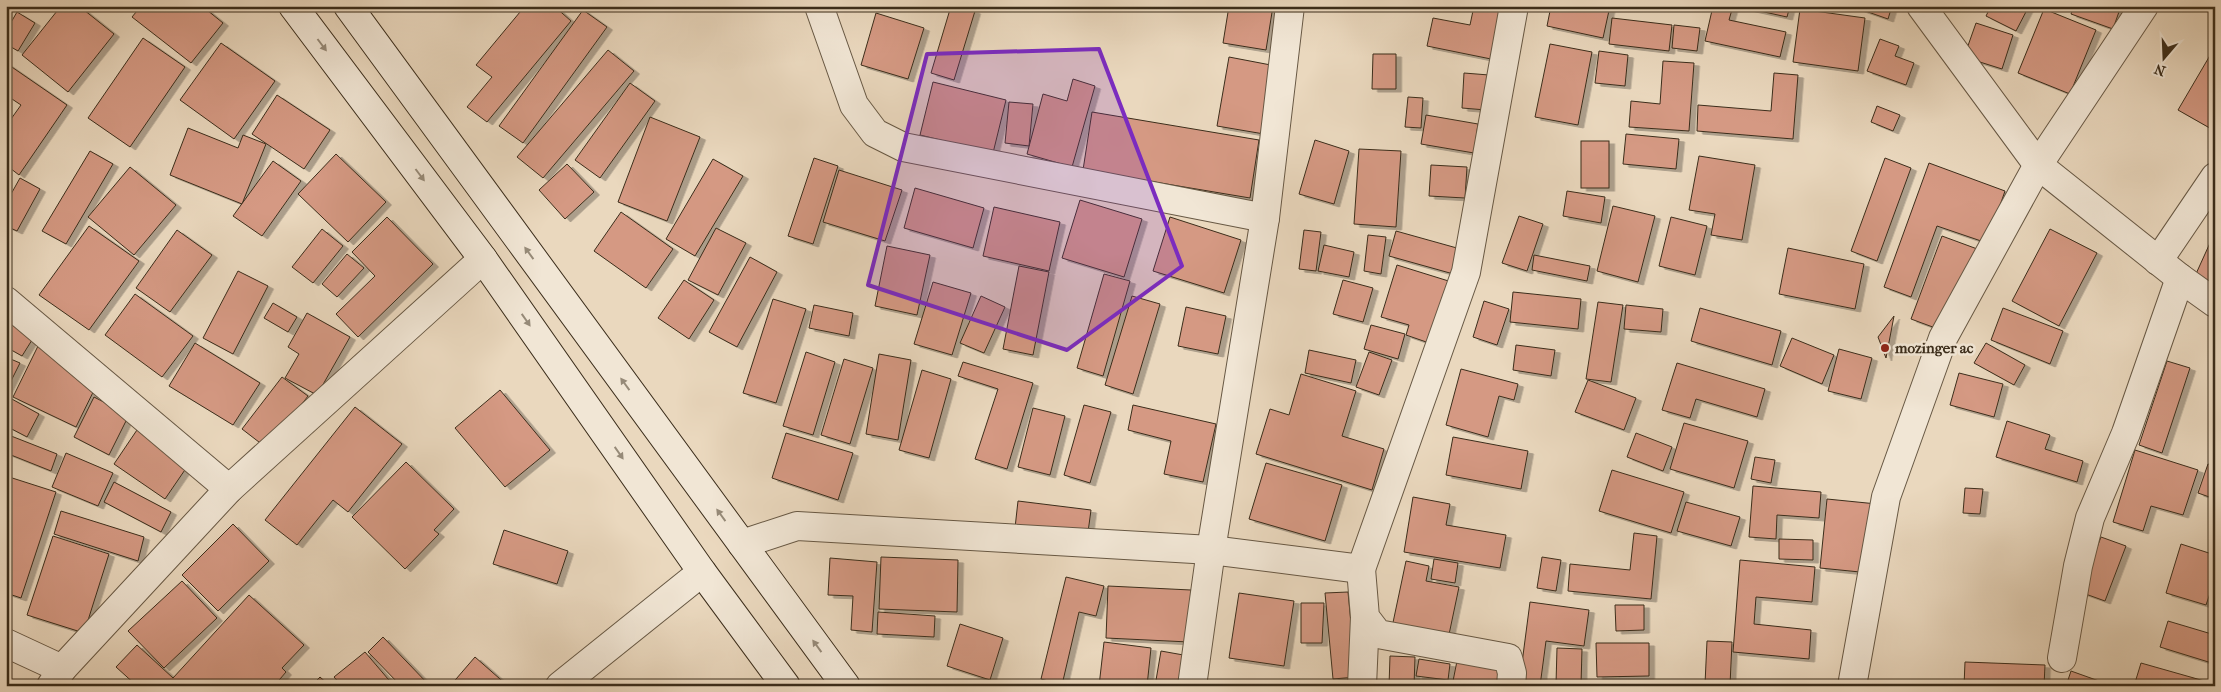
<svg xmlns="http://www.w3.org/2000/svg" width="2221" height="692" font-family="'IM FELL French Canon',serif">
<defs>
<filter id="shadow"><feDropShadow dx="5.5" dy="3" stdDeviation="0" flood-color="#0004"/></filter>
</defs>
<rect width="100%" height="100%" fill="#ead8be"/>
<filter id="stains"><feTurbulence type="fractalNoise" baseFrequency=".004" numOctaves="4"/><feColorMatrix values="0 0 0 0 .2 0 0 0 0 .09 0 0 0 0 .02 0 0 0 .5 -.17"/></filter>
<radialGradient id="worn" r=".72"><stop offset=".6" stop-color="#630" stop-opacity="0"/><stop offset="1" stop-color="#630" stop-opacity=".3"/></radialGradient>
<g fill="#d59983" stroke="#3b2d1b" filter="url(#shadow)">
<polygon points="61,6 79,6 114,34 68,92 22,55"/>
<polygon points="141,6 202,6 223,23 191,63 132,17"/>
<polygon points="525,6 554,6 571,21 487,122 467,107 492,77 476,65"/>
<polygon points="951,6 975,11 954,80 931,73"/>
<polygon points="1229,6 1273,6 1266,50 1223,43"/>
<polygon points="1474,6 1502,6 1491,59 1427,46 1433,18 1470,25"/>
<polygon points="1551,6 1610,6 1603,38 1547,26"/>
<polygon points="1713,6 1733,6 1729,20 1786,32 1780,57 1705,41"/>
<polygon points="1737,6 1790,6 1787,17"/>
<polygon points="1851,6 1892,6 1888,19"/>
<polygon points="1991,6 2029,6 2016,31 1986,16"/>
<polygon points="2074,6 2121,6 2113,29 2071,14"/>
<polygon points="1800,9 1865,18 1858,71 1793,62"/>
<polygon points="2044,9 2096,30 2070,94 2018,73"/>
<polygon points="583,10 607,27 523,143 499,126"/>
<polygon points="17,12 35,23 18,51 6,44 6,31"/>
<polygon points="876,13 924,28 908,79 861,65"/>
<polygon points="1612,18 1672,25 1669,51 1609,44"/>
<polygon points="1976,23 2013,35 2002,69 1964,57"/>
<polygon points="1674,25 1700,28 1697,51 1672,48"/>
<polygon points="143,38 185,67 130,147 88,118"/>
<polygon points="1880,39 1899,46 1895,56 1914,63 1906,85 1867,71"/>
<polygon points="221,43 275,81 234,139 180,100"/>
<polygon points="1550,44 1592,52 1578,125 1535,117"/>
<polygon points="608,50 634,71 543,178 517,157"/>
<polygon points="1599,51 1628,55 1625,86 1595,83"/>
<polygon points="2212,52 2215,54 2215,131 2178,110"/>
<polygon points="1373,54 1396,54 1396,89 1372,89"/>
<polygon points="1229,57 1276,66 1264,134 1217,126"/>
<polygon points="1663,61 1694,63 1689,131 1629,127 1631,101 1660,104"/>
<polygon points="6,63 67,105 19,175 6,165 6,126 21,105 6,95"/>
<polygon points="1464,73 1489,75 1486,110 1462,108"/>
<polygon points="1774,73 1798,75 1793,139 1697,131 1698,105 1771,111"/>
<polygon points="1073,79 1095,86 1072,167 1027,154 1043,94 1067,101"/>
<polygon points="933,82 1006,100 993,153 920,135"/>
<polygon points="630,83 655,101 600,178 575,160"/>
<polygon points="277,95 330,130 304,169 252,134"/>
<polygon points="1408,97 1423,98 1421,128 1405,127"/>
<polygon points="1009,102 1033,104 1029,146 1005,143"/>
<polygon points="1877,106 1900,115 1893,131 1871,122"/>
<polygon points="1092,112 1259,140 1250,198 1083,170"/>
<polygon points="1426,115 1478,124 1474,153 1421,144"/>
<polygon points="650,117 700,137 667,221 618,202"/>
<polygon points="188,128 238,148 243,135 266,144 242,204 170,175"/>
<polygon points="1626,134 1679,139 1676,169 1623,164"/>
<polygon points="1315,140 1349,151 1334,204 1299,194"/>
<rect x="1581" y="141" width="28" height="47"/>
<polygon points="1359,149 1401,151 1396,227 1354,224"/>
<polygon points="90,151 113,164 66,244 42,231"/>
<polygon points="336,154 386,202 348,242 298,194"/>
<polygon points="1699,156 1755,165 1742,240 1711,235 1715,214 1689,210"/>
<polygon points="814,158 838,166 813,244 788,236"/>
<polygon points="1885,158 1911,168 1877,261 1851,251"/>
<polygon points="713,159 743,176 695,256 666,239"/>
<polygon points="273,161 301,181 262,236 233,216"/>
<polygon points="1929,163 2005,191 1987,243 1937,226 1911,297 1884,287"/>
<polygon points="567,164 594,192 565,219 539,190"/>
<polygon points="1431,165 1467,167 1465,198 1429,196"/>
<polygon points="130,167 176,205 134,255 88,217"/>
<polygon points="839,170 902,190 885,241 823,222"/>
<polygon points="20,178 40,189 17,231 6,226 6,203"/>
<polygon points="915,188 984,208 973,248 904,228"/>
<polygon points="1567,191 1605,197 1601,223 1563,216"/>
<polygon points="1080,200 1142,219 1124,277 1062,258"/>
<polygon points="1613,206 1655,216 1638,282 1597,271"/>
<polygon points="994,207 1060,222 1049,271 983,256"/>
<polygon points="621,212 673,249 646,288 594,251"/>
<polygon points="1519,216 1543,224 1527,271 1502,263"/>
<polygon points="387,217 433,264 358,337 336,314 375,276 352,252"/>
<polygon points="1170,217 1241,240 1224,293 1153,271"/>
<polygon points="1671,217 1707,226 1695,275 1659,266"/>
<polygon points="89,226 139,261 89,330 39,295"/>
<polygon points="716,228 746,243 718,295 688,280"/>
<polygon points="322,229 343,246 313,283 292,267"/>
<polygon points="2050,229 2097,253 2059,326 2012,301"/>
<polygon points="177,230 212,255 170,312 136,288"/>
<polygon points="1304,230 1321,232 1316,271 1299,269"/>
<polygon points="1396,231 1464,250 1457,275 1389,256"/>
<polygon points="2215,232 2215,285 2195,276"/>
<polygon points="1368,235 1386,237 1381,274 1364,271"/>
<polygon points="1942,236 1980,250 1949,333 1911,319"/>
<polygon points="1324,245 1354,252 1349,277 1318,271"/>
<polygon points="887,246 930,255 917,315 875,306"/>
<polygon points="1788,248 1864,264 1855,309 1779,294"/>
<polygon points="347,254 364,268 337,297 322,284"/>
<polygon points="1534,255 1590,266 1587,281 1532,270"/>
<polygon points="750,257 777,272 737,347 709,332"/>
<polygon points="1397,265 1455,283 1435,345 1406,335 1409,325 1381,317"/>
<polygon points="1019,266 1049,272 1033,355 1003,349"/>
<polygon points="238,271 268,286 233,354 203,338"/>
<polygon points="1104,274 1130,281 1103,376 1077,368"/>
<polygon points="684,280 714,300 689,339 658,318"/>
<polygon points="1343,280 1373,288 1363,322 1333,314"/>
<polygon points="933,282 971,293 952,355 914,344"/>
<polygon points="1513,292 1581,299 1578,329 1510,322"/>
<polygon points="135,294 193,336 162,377 105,335"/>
<polygon points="981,296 1005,307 984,353 960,343"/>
<polygon points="1132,296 1160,304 1133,394 1105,385"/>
<polygon points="773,299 806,309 776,403 743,393"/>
<polygon points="1484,301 1509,309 1497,345 1473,337"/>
<polygon points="1598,302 1623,305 1611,382 1586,379"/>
<polygon points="273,303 297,317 288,332 264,318"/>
<polygon points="814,305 853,313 849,336 809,328"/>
<polygon points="1626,305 1663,309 1661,332 1624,329"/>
<polygon points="1186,307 1226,316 1218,354 1178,346"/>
<polygon points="1700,308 1781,331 1772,365 1691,341"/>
<polygon points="2003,308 2063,331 2050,364 1991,340"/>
<polygon points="6,313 37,332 22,356 6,347"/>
<polygon points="307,313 350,337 317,395 285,378 299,354 288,347"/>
<polygon points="1894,316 1886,358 1878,337"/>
<polygon points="1371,325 1405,334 1398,359 1364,349"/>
<polygon points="1792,338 1834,355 1822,384 1780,366"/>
<polygon points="195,343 260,383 233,425 169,386"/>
<polygon points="1986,343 2025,365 2014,385 1974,363"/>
<polygon points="1516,345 1555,350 1551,376 1513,370"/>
<polygon points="38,346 101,376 76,427 13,397"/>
<polygon points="1839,349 1872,358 1861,399 1828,391"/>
<polygon points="1309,350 1356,360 1351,383 1305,373"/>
<polygon points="806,352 835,362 813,435 783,426"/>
<polygon points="1369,352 1392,360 1379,395 1356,387"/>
<polygon points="879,354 911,360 898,440 866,434"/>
<polygon points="6,357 20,363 6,391"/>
<polygon points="844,359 873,368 850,444 821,435"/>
<polygon points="2167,361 2190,368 2162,453 2139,445"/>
<polygon points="963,362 1033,383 1007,469 975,459 998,389 958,376"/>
<polygon points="1677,363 1765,389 1757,417 1696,399 1690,418 1662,410"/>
<polygon points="1461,369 1518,384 1514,400 1499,396 1488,437 1446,425"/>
<polygon points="922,370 951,379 929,458 899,450"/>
<polygon points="1959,373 2003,384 1994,417 1950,405"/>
<polygon points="1301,374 1356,391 1342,436 1384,449 1372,490 1256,454 1270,409 1289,415"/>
<polygon points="282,377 308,396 268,449 242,429"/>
<polygon points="1588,380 1636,398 1624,430 1575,412"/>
<polygon points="500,390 550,450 505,487 455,428"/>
<polygon points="94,397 129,415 109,455 74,437"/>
<polygon points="10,398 39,414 27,437 6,426 6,405"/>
<polygon points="1084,405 1111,412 1090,483 1064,475"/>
<polygon points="1133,405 1216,424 1203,482 1164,474 1171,441 1128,430"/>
<polygon points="355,407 402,444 348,512 333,500 297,545 265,520"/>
<polygon points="1033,408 1065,416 1050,475 1018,467"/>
<polygon points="2007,421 2050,435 2045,449 2083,461 2077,482 1996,457"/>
<polygon points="1684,423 1748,441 1734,488 1670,469"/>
<polygon points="139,427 191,461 165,499 114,464"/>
<polygon points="786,433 853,453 838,500 772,478"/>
<polygon points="1636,433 1672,447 1663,471 1627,457"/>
<polygon points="6,434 57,454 51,471 6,453"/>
<polygon points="1453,437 1528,451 1521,489 1446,475"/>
<polygon points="2135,450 2198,470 2183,515 2151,506 2143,531 2113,522"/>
<polygon points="66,453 113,473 98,506 52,487"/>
<polygon points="1755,457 1775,460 1771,483 1751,479"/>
<polygon points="406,462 454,509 434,530 439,534 405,569 352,517"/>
<polygon points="1266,463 1342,485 1325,541 1249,519"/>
<polygon points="2208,464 2215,466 2215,499 2198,493"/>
<polygon points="1612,470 1684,492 1671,533 1599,511"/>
<polygon points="6,476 56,492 21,598 6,593"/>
<polygon points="114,482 171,512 161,532 104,502"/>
<polygon points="1753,486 1821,492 1819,518 1777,515 1776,539 1749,537"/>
<polygon points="1965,488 1983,489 1980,514 1963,513"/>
<polygon points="1413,497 1450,504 1446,525 1506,535 1500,568 1404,552"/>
<polygon points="1827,499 1877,504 1870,573 1820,568"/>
<polygon points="1018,501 1091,510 1086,547 1014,537"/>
<polygon points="1686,502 1740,517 1731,546 1677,531"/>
<polygon points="61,511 144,537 138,561 54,534"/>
<polygon points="233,524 269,561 218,611 182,575"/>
<polygon points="504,530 568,551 557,584 493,564"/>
<polygon points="1634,533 1657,536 1651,599 1568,591 1570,564 1630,570"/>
<polygon points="53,536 109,554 84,633 27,615"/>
<polygon points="2101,537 2126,546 2105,601 2080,592"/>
<polygon points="1779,539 1813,540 1813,560 1779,559"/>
<polygon points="2181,544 2215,555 2215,579 2206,605 2166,593"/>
<polygon points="881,557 958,560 957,612 879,609"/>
<polygon points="1542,557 1561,560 1556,591 1537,588"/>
<polygon points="830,558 877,562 872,632 851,630 853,596 828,595"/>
<polygon points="1434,559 1458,563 1455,583 1431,579"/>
<polygon points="1740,560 1815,567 1812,602 1756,597 1754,624 1811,630 1809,659 1733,652"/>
<polygon points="1406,561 1429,566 1426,581 1459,587 1447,644 1391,632"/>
<polygon points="1066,577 1104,586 1096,616 1079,612 1062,685 1041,679"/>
<polygon points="182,581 217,618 164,668 128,631"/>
<polygon points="1108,586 1191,590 1189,642 1106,638"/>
<polygon points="1348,592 1356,677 1333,679 1325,593"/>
<polygon points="1239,593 1294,601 1284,666 1229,658"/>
<polygon points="249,595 304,645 282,668 286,672 274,686 137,686 116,667 137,645 173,678"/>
<polygon points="1530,602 1589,610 1584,646 1546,641 1540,686 1519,686"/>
<polygon points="1301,603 1324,603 1322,643 1301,643"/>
<polygon points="1615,605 1644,605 1644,630 1616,631"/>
<polygon points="878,612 935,616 934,637 877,634"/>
<polygon points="2168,621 2215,635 2215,664 2160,647"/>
<polygon points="960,624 1003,638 990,680 947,666"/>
<polygon points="383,637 430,686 401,686 368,652"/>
<polygon points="1707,641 1732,642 1730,685 1705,684"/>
<polygon points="1104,642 1151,648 1147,686 1099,686"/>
<polygon points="1596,643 1649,643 1649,676 1597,677"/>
<polygon points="1557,648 1582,649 1581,685 1556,684"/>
<polygon points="1161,651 1189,656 1184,686 1155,686"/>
<polygon points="365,652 394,686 342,686 334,677"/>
<polygon points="1390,656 1415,657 1414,686 1389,686"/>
<polygon points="1458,656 1506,666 1502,686 1476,686 1453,681"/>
<polygon points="475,657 508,686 450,686"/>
<polygon points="1419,659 1450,664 1448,680 1416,676"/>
<polygon points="1965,662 2045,665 2044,686 1964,686"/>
<polygon points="2141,663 2215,684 2215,686 2134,686"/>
<polygon points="2071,671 2113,686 2066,686"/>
<polygon points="320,677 330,686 311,686"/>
<polygon points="1420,682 1447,685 1447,686 1420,686"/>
</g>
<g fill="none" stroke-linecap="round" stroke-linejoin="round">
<g stroke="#675844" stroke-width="30">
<g id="street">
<polyline points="819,6 854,105 875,133 903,147 1265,218"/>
<polyline points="1921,6 2038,165 2180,278 2215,303"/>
<polyline points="2158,261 2215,177"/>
<polyline points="6,301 229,489"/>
<polyline points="742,544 797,526 1211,550 1361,569 1466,272 1514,6"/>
<polyline points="1361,569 1365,617 1378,634 1508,658 1512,673 1511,686"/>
<polyline points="6,643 62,669"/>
<polyline points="2062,658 2078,566 2090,518 2126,433 2180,278"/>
<polyline points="51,686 62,669 229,489 483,259"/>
<polyline points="560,686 702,572"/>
<polyline points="1192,686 1211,550 1265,218 1290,6"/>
<polyline points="1362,686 1365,617"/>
<polyline points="1852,686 1886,497 1943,338 2038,165 2144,6"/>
</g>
</g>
<g stroke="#3b2d1b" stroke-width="30">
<g id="secondary">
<polyline points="293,6 483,259 702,572 786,686"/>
<polyline points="348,6 846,686"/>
</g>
</g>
<use href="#street" stroke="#f1e6d5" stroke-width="28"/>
<use href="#secondary" stroke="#f1e6d5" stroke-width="28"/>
</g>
<defs><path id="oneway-solid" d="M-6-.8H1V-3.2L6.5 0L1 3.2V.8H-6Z" transform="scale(1.25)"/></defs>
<g fill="#968a78">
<use href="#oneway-solid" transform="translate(322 45) rotate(53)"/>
<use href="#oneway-solid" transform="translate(420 175) rotate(53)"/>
<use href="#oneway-solid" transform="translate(529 253) rotate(-126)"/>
<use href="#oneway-solid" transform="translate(526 320) rotate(55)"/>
<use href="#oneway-solid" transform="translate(625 384) rotate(-126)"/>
<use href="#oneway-solid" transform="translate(619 453) rotate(55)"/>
<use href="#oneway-solid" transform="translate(721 515) rotate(-126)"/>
<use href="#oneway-solid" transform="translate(817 646) rotate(-126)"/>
</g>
<path fill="#7b2cbf" fill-opacity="0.2" stroke="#7b2cbf" stroke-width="4" stroke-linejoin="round" d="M 1099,49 L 1182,266 L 1067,350 L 868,285 L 927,54 Z"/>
<circle fill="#8f2418" stroke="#f1e6d5" stroke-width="2" cx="1885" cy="348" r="5"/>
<g text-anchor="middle" stroke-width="5" stroke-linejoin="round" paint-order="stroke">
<g font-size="15" font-weight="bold" fill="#3b2d1b" stroke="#f1e6d5" text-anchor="start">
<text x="1895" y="353">mozinger ac</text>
</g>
</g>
<rect width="2221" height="692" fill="none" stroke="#ead8be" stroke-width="25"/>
<rect x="8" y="8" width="2206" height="677" fill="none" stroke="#3b2d1b" stroke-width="2.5"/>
<rect x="12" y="12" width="2196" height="667" fill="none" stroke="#3b2d1b"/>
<g transform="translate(2164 58) rotate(199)" stroke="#f1e6d5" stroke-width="4" paint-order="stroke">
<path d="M0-4L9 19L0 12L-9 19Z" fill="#3b2d1b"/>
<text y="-8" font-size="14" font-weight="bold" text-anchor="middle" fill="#3b2d1b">N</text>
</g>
<rect width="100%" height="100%" filter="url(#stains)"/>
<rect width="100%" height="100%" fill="url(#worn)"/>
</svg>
